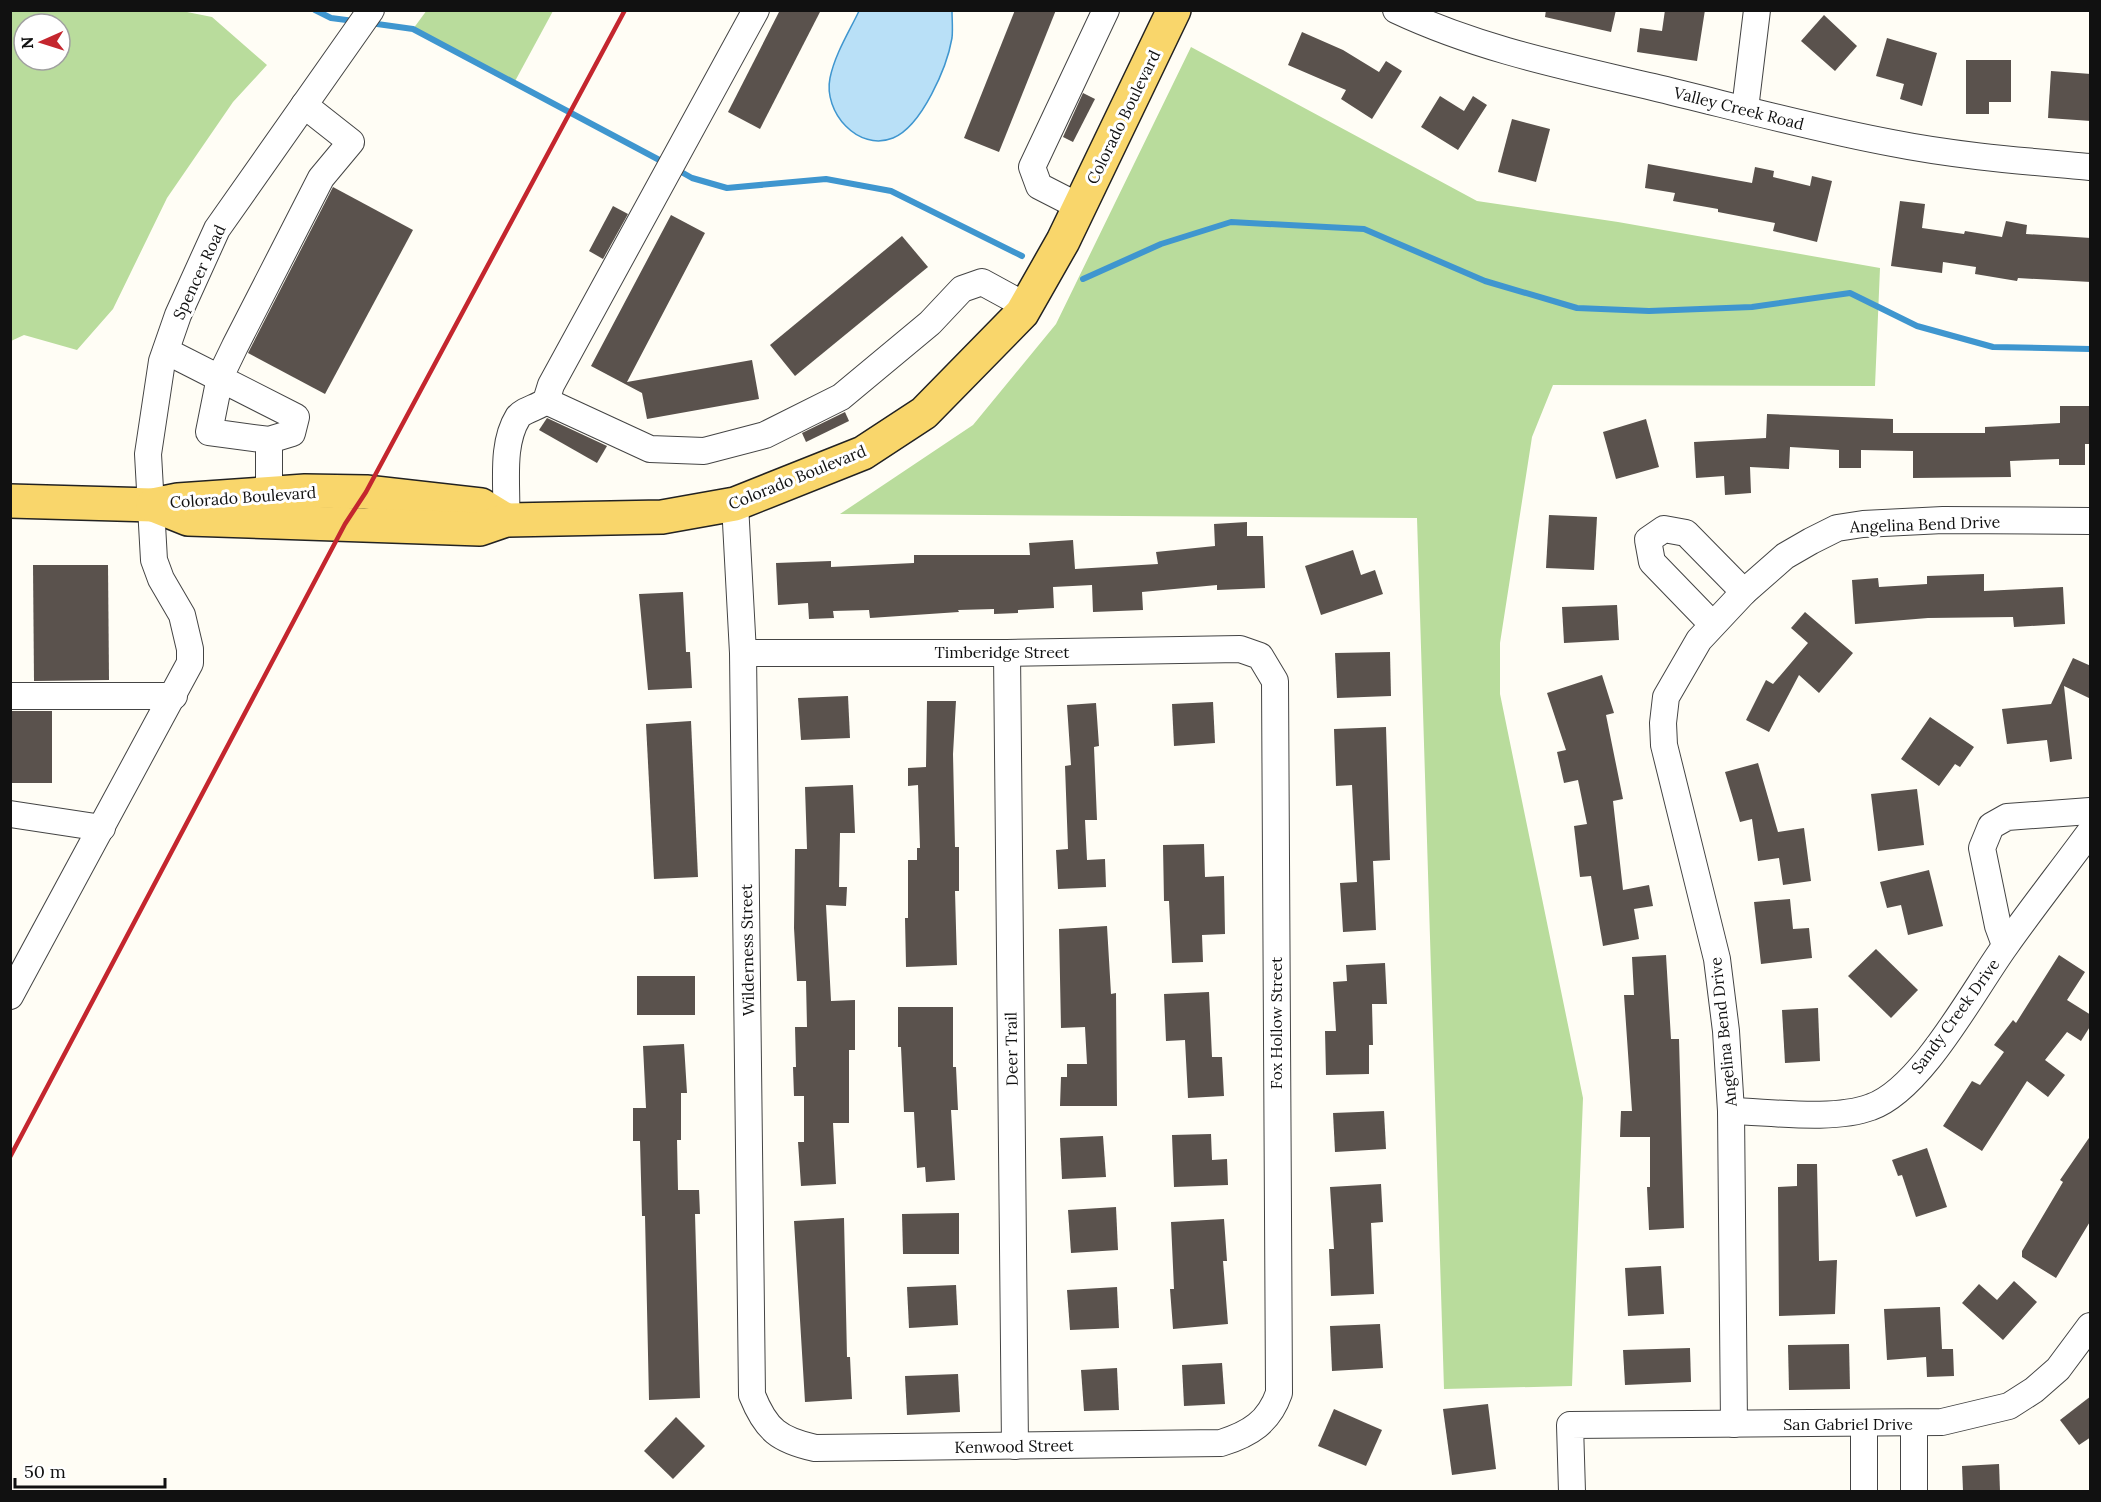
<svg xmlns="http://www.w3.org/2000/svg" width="2101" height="1502" font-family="Lora,serif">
<rect width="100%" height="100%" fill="#fffdf5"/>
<g fill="#b9dc9c" fill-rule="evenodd">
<path d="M 177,10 L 212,17 L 267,65 L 233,102 L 167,198 L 113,309 L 77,350 L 24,335 L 11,341 L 11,11 ZM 24,24 L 60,24 L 60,60 L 24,60 Z"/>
<polygon points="427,10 553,10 553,11 514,83 413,29"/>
<polygon points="1191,47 1477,201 1618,222 1880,268 1875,386 1553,385 1532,437 1500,643 1500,694 1583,1098 1572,1386 1444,1389 1417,518 840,514 973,425 1056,324"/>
</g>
<path fill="#b9e0f7" stroke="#3f96cf" stroke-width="1.5" d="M 859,11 L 952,11 C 952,19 953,29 952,38 C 947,67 922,126 893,138 C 858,152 823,112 830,78 C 835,54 849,32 859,11 Z"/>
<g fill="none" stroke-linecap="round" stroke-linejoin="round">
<g stroke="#3f96cf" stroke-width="6">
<polyline points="315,10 331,18 354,21"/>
<polyline points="370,23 413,29 665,163"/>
<polyline points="676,169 692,178 727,188 826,179 891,191 1022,256"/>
<polyline points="1083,279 1161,244 1231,222 1364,229 1485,281 1577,308 1649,311 1752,307 1850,293 1917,326 1993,347 2090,349"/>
</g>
</g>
<g fill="#5a524d">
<polygon points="780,10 821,10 760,129 728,112"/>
<polygon points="1015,10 1056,10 999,152 964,138"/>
<polygon points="1546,10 1616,10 1611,32 1545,17"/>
<polygon points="1665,10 1705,10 1697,61 1637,52 1640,28 1662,31"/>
<polygon points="1824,15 1857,46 1835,71 1801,41"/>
<polygon points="1302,32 1343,50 1379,72 1386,61 1402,71 1372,119 1341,99 1346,90 1288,65"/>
<polygon points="1887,38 1937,53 1922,106 1900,99 1904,84 1876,76"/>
<polygon points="1966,60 2011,60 2011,102 1989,102 1989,114 1966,114"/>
<polygon points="2051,71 2091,74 2091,121 2048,118"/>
<polygon points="1083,93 1095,99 1073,142 1063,137"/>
<polygon points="1440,96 1464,111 1473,96 1487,105 1458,150 1421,127"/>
<polygon points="1512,119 1550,129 1536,182 1498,172"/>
<polygon points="1648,164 1752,183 1755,167 1774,171 1773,177 1810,186 1812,176 1832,181 1817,242 1773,231 1775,223 1718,212 1718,209 1673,201 1675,193 1645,188"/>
<polygon points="333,187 413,230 325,394 248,353"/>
<polygon points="1900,201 1925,204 1922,228 1964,234 1965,231 2002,237 2006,221 2027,225 2026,234 2091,238 2091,282 2018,278 2017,281 1975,274 1976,267 1943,262 1942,273 1891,266"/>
<polygon points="613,206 628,214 603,259 589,251"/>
<polygon points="671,215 705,233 627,382 752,360 759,399 647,419 642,393 591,366"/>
<polygon points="902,236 928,267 795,376 770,345"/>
<polygon points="2060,406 2091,406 2091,444 2085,444 2085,465 2059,465 2059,459 2010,461 2011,477 1913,478 1913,451 1861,450 1861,468 1839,468 1839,450 1790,447 1789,469 1750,467 1751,493 1725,495 1724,476 1696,478 1694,442 1766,438 1767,414 1893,419 1893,433 1985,433 1985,427 2060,423"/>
<polygon points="845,412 849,421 806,442 802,433"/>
<polygon points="547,418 607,446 597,463 539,430"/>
<polygon points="1646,419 1659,467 1616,479 1603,432"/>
<polygon points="1549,515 1597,517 1594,570 1546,568"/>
<polygon points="1247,522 1247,536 1263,536 1265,588 1217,590 1217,585 1142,592 1143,610 1093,612 1092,585 1053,587 1054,608 1018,610 1018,613 994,614 994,609 958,610 959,612 870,618 869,610 833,611 834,618 809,619 808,603 778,605 776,563 831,561 831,567 914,563 914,555 1030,555 1029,543 1073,540 1075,569 1158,564 1156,552 1215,546 1214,524"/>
<polygon points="1353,550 1361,575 1375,570 1383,594 1321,615 1305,566"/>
<polygon points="33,565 108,565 109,680 34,681"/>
<polygon points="1984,574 1984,591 2063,587 2065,624 2014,627 2013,617 1928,618 1855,624 1852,580 1878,578 1879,587 1927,584 1927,576"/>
<polygon points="683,592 686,652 690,652 692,688 648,690 639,594"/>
<polygon points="1617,605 1619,640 1564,643 1562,607"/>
<polygon points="1805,612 1853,653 1819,693 1799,675 1769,732 1746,720 1766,680 1773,684 1808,643 1791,628"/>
<polygon points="1390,652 1391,696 1337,698 1335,653"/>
<polygon points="2073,658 2091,666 2091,699 2064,686 2072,759 2050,762 2047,740 2007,744 2002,709 2051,704"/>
<polygon points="1602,675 1614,713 1606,715 1623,799 1613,801 1623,890 1649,885 1653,906 1634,909 1639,939 1603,946 1591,876 1580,877 1574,826 1587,824 1578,780 1564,783 1557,752 1566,750 1547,693"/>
<polygon points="848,696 850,738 801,740 798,698"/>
<polygon points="927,701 956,701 953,754 955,847 959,847 959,891 955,891 957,965 906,967 905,918 908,918 908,860 917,860 917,848 920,848 918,785 908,786 908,768 926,767"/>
<polygon points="1213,702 1215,743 1174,746 1172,704"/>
<polygon points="1096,703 1099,746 1094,747 1097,820 1085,820 1087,860 1105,859 1106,887 1058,889 1056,850 1068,849 1065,766 1071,765 1067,705"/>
<rect x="10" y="711" width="42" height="72"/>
<polygon points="1930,717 1974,747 1960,767 1955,764 1939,786 1901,759"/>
<polygon points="691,721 698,877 654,879 646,724"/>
<polygon points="1386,727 1390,860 1373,861 1376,930 1343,932 1340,883 1357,882 1352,785 1336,786 1334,729"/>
<polygon points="1758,763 1778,832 1804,828 1811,881 1783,885 1779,858 1758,861 1752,819 1740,822 1725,772"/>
<polygon points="853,785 855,833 840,833 839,887 847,887 846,906 826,905 831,1001 855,1000 855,1050 849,1050 849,1123 833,1123 836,1184 801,1186 798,1142 804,1142 804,1096 794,1096 793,1067 796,1067 795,1027 807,1027 806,981 797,981 794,928 795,849 807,849 805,787"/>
<polygon points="1917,789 1924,845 1878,851 1871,794"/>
<polygon points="1204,844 1205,877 1224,876 1225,934 1202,935 1203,962 1172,963 1169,901 1164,901 1163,845"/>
<polygon points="1929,870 1943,926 1908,935 1901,905 1887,908 1880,882"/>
<polygon points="1790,899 1793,929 1809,928 1812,958 1761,964 1754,902"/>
<polygon points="1107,926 1111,994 1116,993 1117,1106 1060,1106 1061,1077 1067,1077 1067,1064 1087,1064 1085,1027 1061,1028 1059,929"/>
<polygon points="1876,949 1918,990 1891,1018 1848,976"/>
<polygon points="1666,955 1671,1039 1679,1039 1684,1228 1649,1230 1647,1187 1650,1187 1650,1137 1620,1137 1621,1111 1632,1111 1624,995 1634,995 1632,957"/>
<polygon points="2059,955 2085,972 2067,1000 2091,1015 2091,1025 2081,1041 2067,1032 2045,1060 2065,1075 2048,1097 2027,1081 1982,1151 1943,1126 1972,1081 1980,1085 2004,1052 1994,1045 2013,1020 2016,1023"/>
<polygon points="1385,963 1387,1004 1372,1004 1373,1045 1369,1045 1369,1074 1326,1075 1325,1031 1336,1031 1333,982 1347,981 1346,965"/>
<rect x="637" y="976" width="58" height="39"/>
<polygon points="1209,992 1212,1057 1222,1057 1224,1096 1188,1098 1185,1040 1166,1041 1164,994"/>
<polygon points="898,1007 953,1007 953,1067 956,1067 958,1110 951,1110 955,1180 926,1182 925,1167 917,1168 914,1112 904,1112 901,1047 898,1047"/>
<polygon points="1818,1008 1820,1061 1785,1063 1782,1010"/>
<polygon points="684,1044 687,1093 681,1093 681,1140 677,1140 678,1190 699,1190 700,1214 695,1214 700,1398 649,1400 645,1216 642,1216 640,1141 633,1141 633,1108 646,1108 643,1046"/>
<polygon points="1384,1111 1386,1149 1335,1152 1333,1113"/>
<polygon points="1211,1134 1212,1160 1227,1159 1228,1185 1174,1187 1172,1135"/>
<polygon points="2091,1135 2091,1220 2056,1278 2022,1257 2022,1251 2063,1182 2060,1180"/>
<polygon points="1103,1136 1106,1177 1062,1179 1060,1138"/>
<polygon points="1927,1148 1947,1207 1916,1217 1902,1175 1898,1176 1892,1160"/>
<polygon points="1797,1164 1817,1164 1819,1261 1837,1260 1835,1314 1779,1316 1778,1187 1797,1186"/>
<polygon points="1381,1184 1383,1222 1371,1223 1374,1294 1331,1296 1329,1249 1334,1249 1330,1187"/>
<polygon points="1116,1207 1118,1250 1071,1253 1068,1210"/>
<polygon points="959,1213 959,1254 903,1254 902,1214"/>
<polygon points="844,1218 847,1357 850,1357 852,1399 805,1402 794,1221"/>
<polygon points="1224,1219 1227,1261 1223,1261 1228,1324 1173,1329 1170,1289 1174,1289 1171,1222"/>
<polygon points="1661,1266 1664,1314 1628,1316 1625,1268"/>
<polygon points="2014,1281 2037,1302 2003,1340 1962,1303 1979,1284 1997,1300"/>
<polygon points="956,1285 958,1325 909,1328 907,1287"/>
<polygon points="1117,1287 1119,1328 1070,1330 1067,1290"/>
<polygon points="1940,1307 1942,1349 1953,1349 1954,1376 1927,1377 1926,1357 1887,1360 1884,1309"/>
<polygon points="1380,1324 1383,1368 1332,1371 1330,1326"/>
<polygon points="1849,1344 1850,1389 1789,1390 1788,1345"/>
<polygon points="1690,1348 1691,1382 1625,1385 1623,1350"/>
<polygon points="1222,1363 1225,1404 1184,1406 1182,1365"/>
<polygon points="1117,1368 1119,1410 1084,1411 1081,1370"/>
<polygon points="958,1374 960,1412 907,1415 905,1376"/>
<polygon points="2091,1396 2091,1437 2079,1445 2060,1420"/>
<polygon points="1488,1404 1496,1469 1452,1475 1443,1409"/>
<polygon points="1334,1409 1382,1430 1366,1466 1318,1446"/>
<polygon points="676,1417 705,1446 673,1479 644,1451"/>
<polygon points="1999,1464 2000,1491 1963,1491 1962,1466"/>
</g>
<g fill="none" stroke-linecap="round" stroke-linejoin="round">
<g stroke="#444" stroke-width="28">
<g id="minor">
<path d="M 1396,10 C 1479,49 1564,66 1653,87 C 1732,106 1811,128 1892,143 C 1957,156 2024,161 2090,167"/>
<polyline points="1745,109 1757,10"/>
<polyline points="1080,207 1039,186 1032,167 1106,10"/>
<polyline points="166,351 296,417 292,433 269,440 209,432 220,377 235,346 321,178 351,142 304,105"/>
<polyline points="546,401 650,449 704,451 765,435 841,397 930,323 962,289 982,282 1026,306"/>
<polyline points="269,440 269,494"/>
<path d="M 735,504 L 743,653 L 752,1395 C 766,1430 779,1440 815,1448 L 1221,1443 C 1250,1434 1269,1422 1279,1393 L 1275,681 L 1260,656 L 1240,649 L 1007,653 L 743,653"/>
<path d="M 506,520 C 508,487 500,446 518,417 C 523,410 539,407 546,401 L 551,385 L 756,10"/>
<polyline points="1712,624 1652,562 1648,540 1664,529 1686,533 1744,592"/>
<polyline points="1007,653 1015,1446"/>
<polyline points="10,696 174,696"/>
<polyline points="10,814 102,828"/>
<polyline points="2005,945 1998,926 1982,848 1991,826 2007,817 2090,811"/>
<polyline points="10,996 190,663 190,649 182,615 161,579 154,560 148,454 162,361 178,315 217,229 371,10"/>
<path d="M 1731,1111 C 1771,1112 1834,1121 1871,1107 C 1922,1089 1974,989 2006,945 C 2033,907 2062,870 2090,832"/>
<polyline points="1734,1424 1731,1111 1726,1031 1717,959 1664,745 1663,723 1666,697 1699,640 1744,592 1785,556 1811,541 1837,528 1863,524 1943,520 2090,521"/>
<polyline points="1914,1424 1914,1492"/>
<polyline points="1572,1492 1570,1425 1942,1422 2009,1406 2034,1390 2058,1369 2090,1326"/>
<polyline points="1864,1492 1864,1424"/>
</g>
</g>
<g stroke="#222" stroke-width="36">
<g id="major">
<polyline points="10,501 153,505 178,500 305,491 366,492 481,505 506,520"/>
<polyline points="153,505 188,519 480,529 506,520 662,517 735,504 863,453 924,413 1022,313 1063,241 1174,10"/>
</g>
</g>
<use href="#minor" stroke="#fff" stroke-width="26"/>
<use href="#major" stroke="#f9d66b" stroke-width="33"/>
<polyline stroke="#c4262e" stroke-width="4.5" points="10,1157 345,524 366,492 625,10"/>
</g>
<g text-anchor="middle" stroke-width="6" stroke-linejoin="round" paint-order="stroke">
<g font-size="16" fill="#111" stroke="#fff">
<text transform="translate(1739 108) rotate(14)" y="6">Valley Creek Road</text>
<text transform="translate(1123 117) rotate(-64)" y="6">Colorado Boulevard</text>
<text transform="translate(199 272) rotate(-65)" y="6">Spencer Road</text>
<text transform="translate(797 477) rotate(-22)" y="6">Colorado Boulevard</text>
<text transform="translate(243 497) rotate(-4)" y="6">Colorado Boulevard</text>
<text transform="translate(1925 524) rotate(-2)" y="6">Angelina Bend Drive</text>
<text x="1002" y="658">Timberidge Street</text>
<text transform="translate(747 950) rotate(-91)" y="6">Wilderness Street</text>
<text transform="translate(1955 1016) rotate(-54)" y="6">Sandy Creek Drive</text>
<text transform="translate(1276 1023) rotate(-90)" y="6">Fox Hollow Street</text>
<text transform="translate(1723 1032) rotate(-96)" y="6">Angelina Bend Drive</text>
<text transform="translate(1011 1049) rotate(-91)" y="6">Deer Trail</text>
<text x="1848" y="1430">San Gabriel Drive</text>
<text transform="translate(1014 1446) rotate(-1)" y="6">Kenwood Street</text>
</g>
</g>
<rect width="2101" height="1502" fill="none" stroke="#111111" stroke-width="24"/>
<g transform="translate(42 42) rotate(267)"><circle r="28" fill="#ffffff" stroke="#a0a0a0" stroke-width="1.5"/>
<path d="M0-4.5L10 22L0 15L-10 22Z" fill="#c4262e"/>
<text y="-9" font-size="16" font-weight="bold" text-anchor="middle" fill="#111111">N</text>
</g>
<path d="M15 1478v9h150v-9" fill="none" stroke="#111111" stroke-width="3"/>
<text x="24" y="1478" font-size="18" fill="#111111" stroke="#ffffff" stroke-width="4.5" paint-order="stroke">50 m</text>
</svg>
